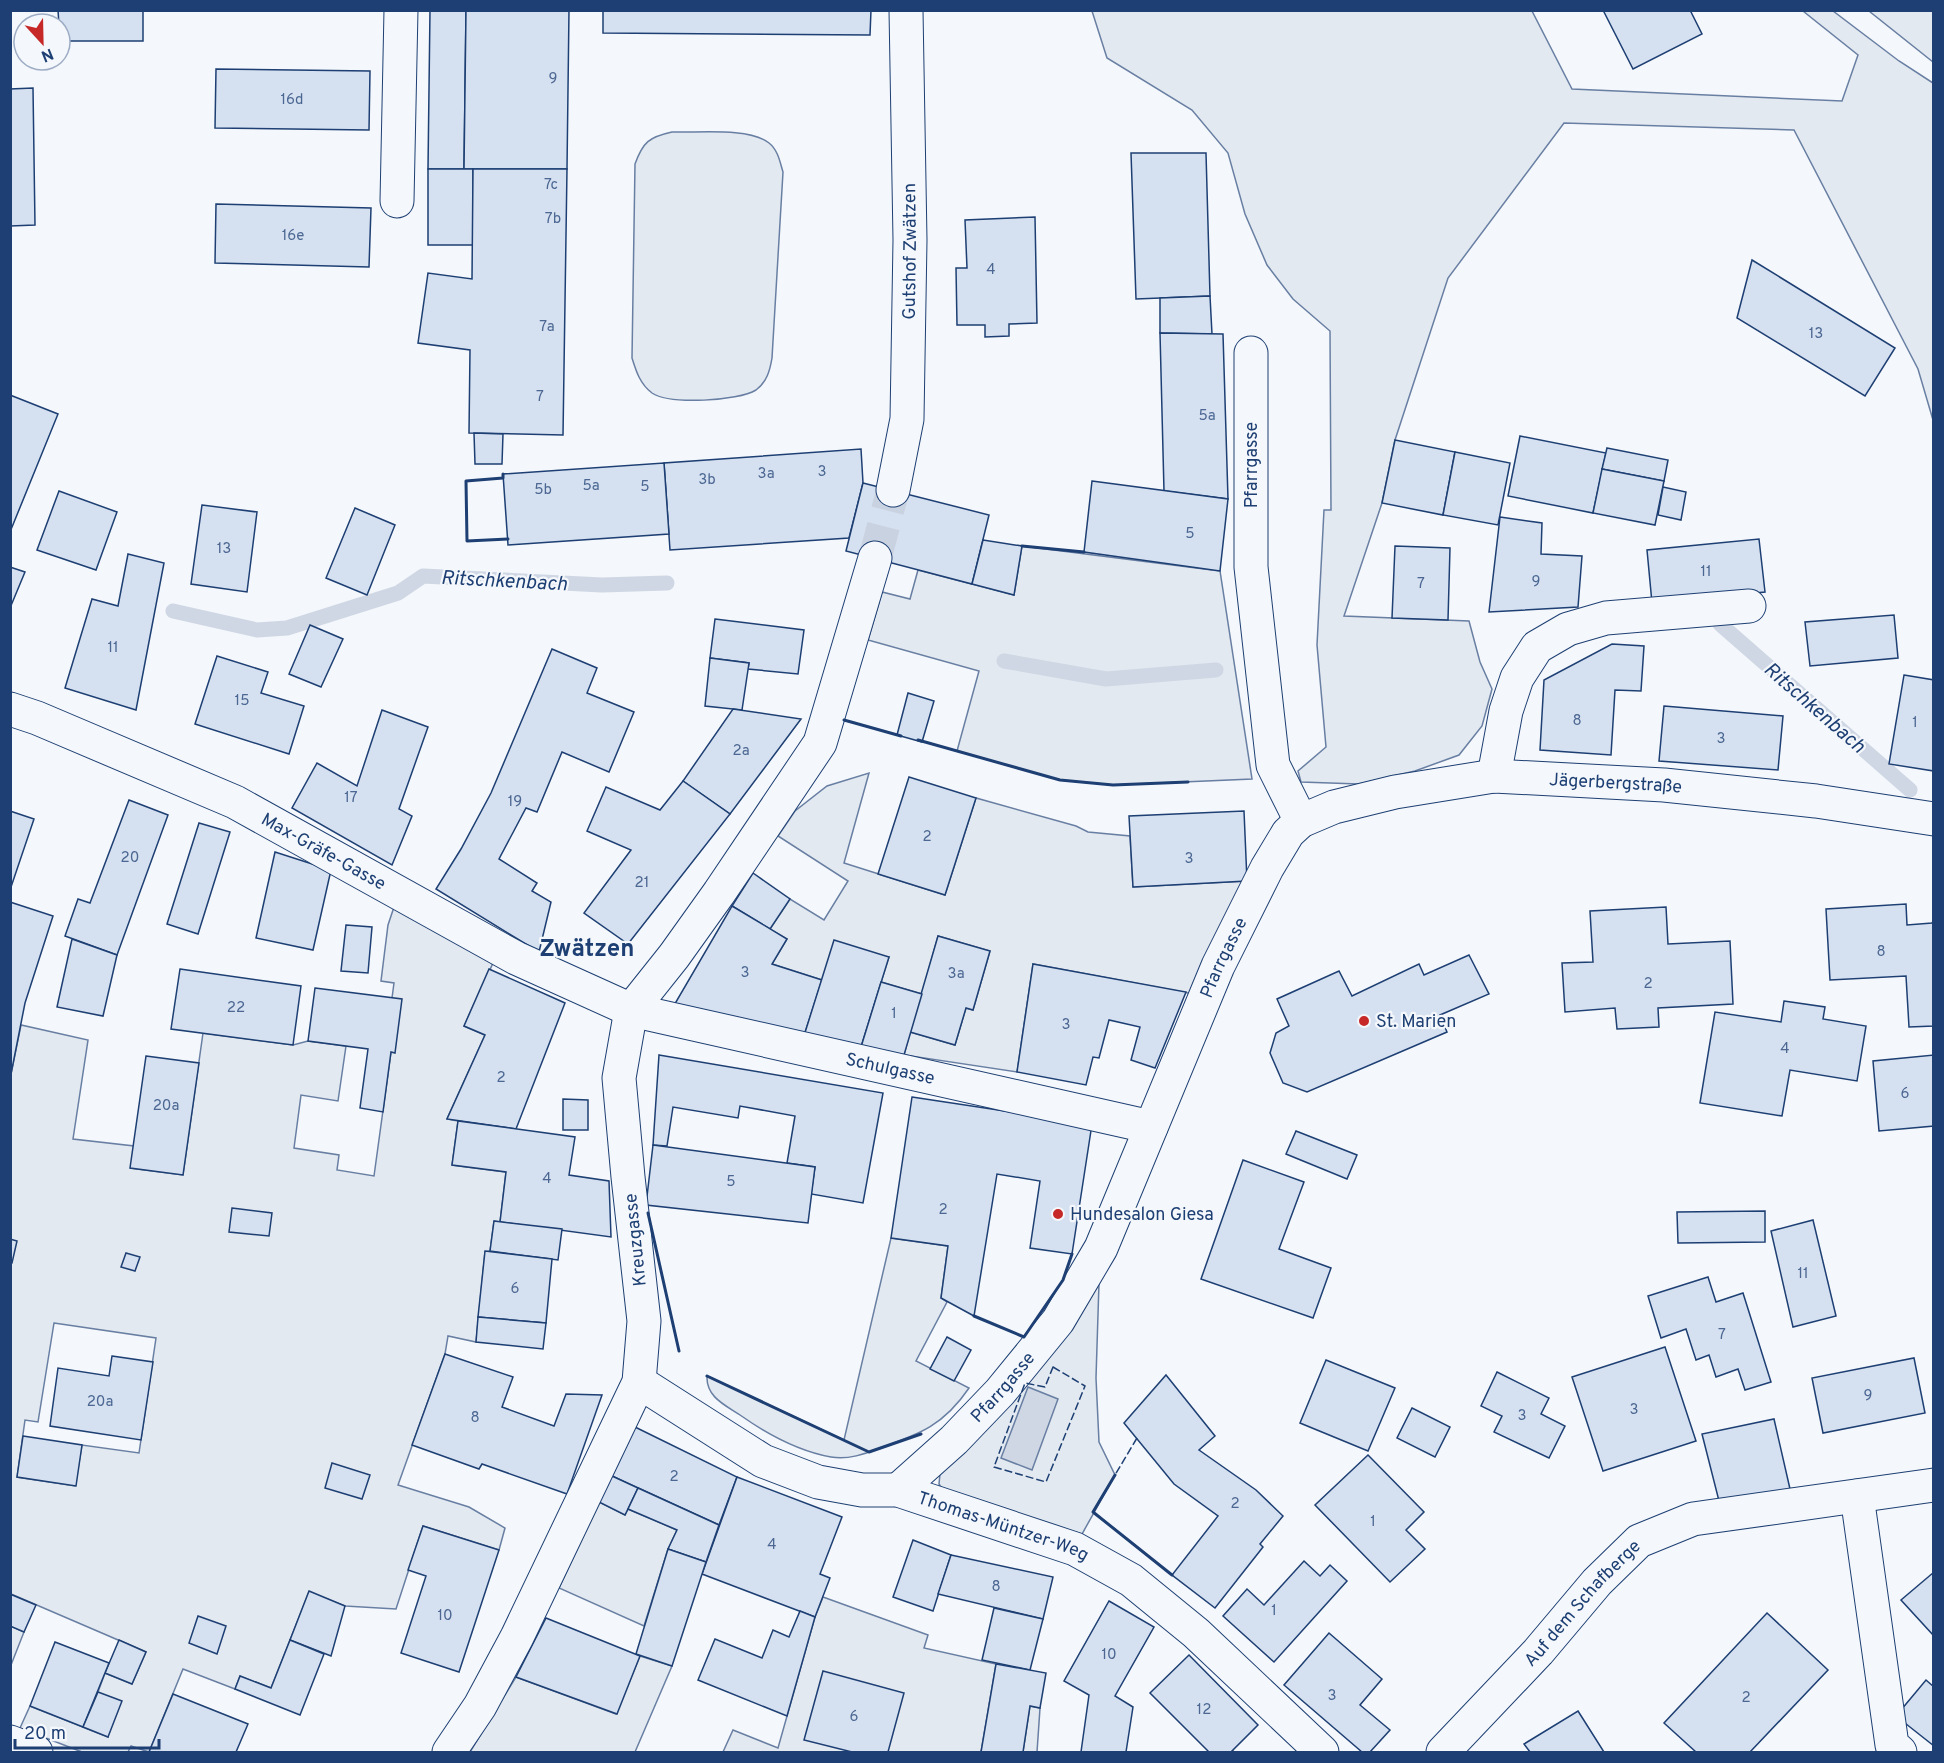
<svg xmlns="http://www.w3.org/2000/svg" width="1944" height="1763" font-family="Overpass,sans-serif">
<rect width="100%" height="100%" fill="#f4f7fb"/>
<g fill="#e3e9f0" stroke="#687fa3" stroke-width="1.5" fill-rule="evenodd">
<polygon points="1092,11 1532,11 1572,89 1842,101 1858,55 1803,11 1833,11 1899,61 1933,83 1933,420 1918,369 1794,130 1564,123 1448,278 1395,440 1382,503 1344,616 1469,621 1480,662 1492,689 1482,726 1459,755 1415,771 1359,784 1301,782 1298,771 1326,747 1317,645 1324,510 1331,510 1330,331 1293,299 1267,265 1245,214 1228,153 1192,110 1107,58"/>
<polygon points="1869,11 1933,11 1933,62"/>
<path d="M 672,132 C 698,133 749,127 769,143 C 778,150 780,162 783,172 L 772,358 C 770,370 767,382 756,390 C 738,401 670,405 652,393 C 640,384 636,371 632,358 L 635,164 C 643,142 649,137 672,132 Z"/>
<polygon points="1022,546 1220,571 1252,779 1113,785 1060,780 957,751 979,671 868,640 882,592 910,599 918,570 1014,595"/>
<polygon points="869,773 844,863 945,895 976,798 1076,826 1088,832 1130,836 1133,887 1247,881 1193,994 1033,964 1017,1072 904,1055 910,1032 955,1045 966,1008 973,1010 990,951 938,936 922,994 881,982 889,957 822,980 772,964 787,939 770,929 790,899 824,920 848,881 778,836 795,811 827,786"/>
<path d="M 394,907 L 493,963 L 464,1026 L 485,1035 L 447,1119 L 458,1121 L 452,1165 L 506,1172 L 500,1222 L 494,1221 L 490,1251 L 485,1252 L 476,1342 L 448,1336 L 445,1354 L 398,1485 L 469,1507 L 505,1528 L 499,1550 L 423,1526 L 396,1609 L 345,1606 L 309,1592 L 271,1688 L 240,1676 L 235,1689 L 183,1669 L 149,1752 L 131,1746 L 128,1752 L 82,1752 L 20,1728 L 30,1706 L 108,1737 L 98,1692 L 105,1673 L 132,1684 L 146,1652 L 11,1594 L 10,1079 L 21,1025 L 88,1040 L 73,1139 L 134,1146 L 131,1168 L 183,1175 L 203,1033 L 293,1045 L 308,1041 L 346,1046 L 338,1101 L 301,1095 L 294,1148 L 339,1155 L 337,1170 L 374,1176 L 391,1052 L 392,998 L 394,983 L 381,981 L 388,925 ZM 54,1323 L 156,1338 L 139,1453 L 82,1445 L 75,1486 L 17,1477 L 25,1420 L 38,1422 Z"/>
<path d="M 891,1238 L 948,1246 L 941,1298 L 947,1302 L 916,1361 L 969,1388 C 944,1425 920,1434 880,1448 C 865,1454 848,1460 831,1457 C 798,1451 767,1434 740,1415 C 725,1405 706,1397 707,1376 L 844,1440 Z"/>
<polygon points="1099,1283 1096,1378 1099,1442 1115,1475 1082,1534 945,1493 939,1484 940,1474"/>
<polygon points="599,1502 625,1515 628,1509 677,1530 668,1549 644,1626 559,1588"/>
<polygon points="823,1597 928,1635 924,1648 996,1664 981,1752 723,1752 733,1730 778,1748 815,1617"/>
<polygon points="11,1626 24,1632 11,1665"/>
<polygon points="640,1656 672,1666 635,1752 470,1752 516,1677 616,1714"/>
<polygon points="1030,1706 1040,1708 1037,1752 1023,1752"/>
</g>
<polygon fill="#cfd7e4" stroke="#687fa3" stroke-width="1.5" points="1028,1387 1058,1399 1032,1470 1001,1458"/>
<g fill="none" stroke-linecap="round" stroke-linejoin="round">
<g stroke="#cfd7e4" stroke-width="15">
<polyline points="173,611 257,630 287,628 398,593 423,576 602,585 667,583"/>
<polyline points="1720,624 1910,790"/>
<polyline points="1004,661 1106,679 1216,670"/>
</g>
</g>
<g fill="#d5e0f0" stroke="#1d3f73" stroke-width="1.5">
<polygon points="58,10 143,10 143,41 60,41"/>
<polygon points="430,10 466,10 464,169 428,169"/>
<polygon points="466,10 569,10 567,169 464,169"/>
<polygon points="603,10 871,10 870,35 603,33"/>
<polygon points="1603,10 1690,10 1702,34 1633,69"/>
<polygon points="216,69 370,71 369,130 215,128"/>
<polygon points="33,88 35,225 10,226 10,89"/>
<polygon points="1131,153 1206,153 1210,296 1136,299"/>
<rect x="428" y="169" width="45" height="76"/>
<polygon points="473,169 567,169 563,435 469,433 470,350 418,343 428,273 472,279"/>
<polygon points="216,204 371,208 369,267 215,263"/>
<polygon points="1035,217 1037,323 1009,324 1009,336 985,337 985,325 957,325 956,268 967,268 965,220"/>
<polygon points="1752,260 1895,348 1865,396 1737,318"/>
<polygon points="1210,296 1212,334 1160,333 1160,298"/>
<polygon points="1160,333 1223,334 1228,499 1164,491"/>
<polygon points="10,395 58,414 10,532"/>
<polygon points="474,433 503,434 502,464 475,464"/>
<polygon points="1520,436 1606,453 1593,513 1508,496"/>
<polygon points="1395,440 1455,452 1443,515 1382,503"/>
<polygon points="1607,448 1668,460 1664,481 1602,469"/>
<polygon points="861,449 863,483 849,538 670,550 664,463"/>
<polygon points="1455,452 1510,463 1498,525 1443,515"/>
<polygon points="664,463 669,534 508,545 503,474"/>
<polygon points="1602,469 1664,481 1655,525 1593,513"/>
<polygon points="1092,481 1228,499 1220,571 1084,552"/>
<polygon points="863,483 989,515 972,584 846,551"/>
<polygon points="1663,487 1686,492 1681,520 1658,515"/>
<polygon points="59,491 117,512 96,570 37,550"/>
<polygon points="202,505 257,512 247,592 191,584"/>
<polygon points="355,508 395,525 367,595 326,578"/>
<polygon points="1500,517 1542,523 1541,554 1582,556 1578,607 1489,612"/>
<polygon points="1759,539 1765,592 1652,603 1647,550"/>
<polygon points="983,540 1022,546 1014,595 972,584"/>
<polygon points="1395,546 1450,548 1448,620 1392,618"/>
<polygon points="128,554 164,563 136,710 65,688 92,599 118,606"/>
<polygon points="10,567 25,572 10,608"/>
<polygon points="1894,615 1898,658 1810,666 1805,622"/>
<polygon points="715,619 804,630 798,674 748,669 749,663 710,658"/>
<polygon points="310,625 343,639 321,687 289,674"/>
<polygon points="1612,644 1644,646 1641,691 1615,690 1611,755 1540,750 1544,680"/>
<polygon points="552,649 597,668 587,693 634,712 609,772 562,752 537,812 526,808 499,859 537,883 532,891 551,902 539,952 436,889 461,849 491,793"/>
<polygon points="217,656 268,672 261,693 304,706 289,754 195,724"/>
<polygon points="710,658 749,663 742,710 705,706"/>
<polygon points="1904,675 1934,680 1934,771 1889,764"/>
<polygon points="908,693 934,701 922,742 897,735"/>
<polygon points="1664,706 1783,716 1778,770 1659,761"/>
<polygon points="733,709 801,719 730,814 683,781"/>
<polygon points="382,710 428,727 399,809 412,816 392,865 292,808 317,763 357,786"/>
<polygon points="909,777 976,798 945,895 878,874"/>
<polygon points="683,781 730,814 628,944 584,913 631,850 587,831 606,787 660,810"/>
<polygon points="129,800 168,815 117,955 65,936 78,899 90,903"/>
<polygon points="10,811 34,819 10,890"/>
<polygon points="1244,811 1247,881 1133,887 1129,816"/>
<polygon points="199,823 230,832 198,934 167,924"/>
<polygon points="275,852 331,870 313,950 256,938"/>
<polygon points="753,873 790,899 770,929 732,906"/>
<polygon points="10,902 53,916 25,1003 10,1079"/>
<polygon points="1906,904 1907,925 1932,923 1934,920 1934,1026 1909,1027 1906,976 1830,980 1826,909"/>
<polygon points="732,906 787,939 772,964 822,980 803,1039 673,1007"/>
<polygon points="1666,907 1668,944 1730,941 1733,1004 1658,1008 1659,1027 1617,1029 1615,1008 1565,1012 1562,963 1593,962 1590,911"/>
<polygon points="346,925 372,927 368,973 341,971"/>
<polygon points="938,936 990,951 973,1010 966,1008 955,1045 910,1032"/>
<polygon points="72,939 117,955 103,1016 57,1007"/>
<polygon points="834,940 889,957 861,1047 803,1039"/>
<polygon points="1469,955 1489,994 1440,1015 1447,1032 1307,1092 1283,1083 1270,1053 1276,1033 1289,1026 1277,999 1339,971 1352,996 1419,964 1424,975"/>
<polygon points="1033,964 1186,992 1155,1068 1131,1060 1140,1027 1109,1020 1099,1058 1093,1057 1086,1085 1017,1072"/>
<polygon points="180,969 301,986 293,1045 171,1029"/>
<polygon points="489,969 565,1003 516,1129 447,1119 485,1035 464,1026"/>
<polygon points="881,982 922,994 904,1055 861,1047"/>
<polygon points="315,988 402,999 395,1053 391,1052 383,1112 360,1108 368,1049 308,1041"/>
<polygon points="1784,1001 1825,1007 1823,1019 1866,1026 1857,1081 1790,1070 1782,1116 1700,1103 1715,1012 1781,1022"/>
<polygon points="659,1055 883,1093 863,1203 811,1194 815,1167 787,1163 795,1116 740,1106 738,1118 673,1107 667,1146 653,1145"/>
<polygon points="1934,1055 1934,1126 1879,1131 1873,1061"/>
<polygon points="146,1056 199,1063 183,1175 130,1168"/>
<polygon points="912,1097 1092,1124 1072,1254 1030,1248 1040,1181 997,1174 974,1316 941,1298 948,1246 891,1238"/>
<polygon points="563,1099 588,1100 588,1130 563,1130"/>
<polygon points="458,1121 575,1137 569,1175 609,1181 611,1237 500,1222 506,1172 452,1165"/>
<polygon points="1296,1131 1357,1155 1347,1179 1286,1154"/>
<polygon points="653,1145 815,1167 808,1223 646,1205"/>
<polygon points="1243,1160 1304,1182 1279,1249 1331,1268 1313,1318 1201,1279"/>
<polygon points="232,1208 272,1213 269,1236 229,1232"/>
<polygon points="1765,1211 1765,1242 1678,1243 1677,1212"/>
<polygon points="1813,1220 1836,1316 1793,1327 1771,1231"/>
<polygon points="494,1221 562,1229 558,1260 490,1251"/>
<polygon points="10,1239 17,1241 12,1263 10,1263"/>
<polygon points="485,1251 552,1259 546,1323 478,1317"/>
<polygon points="126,1253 140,1257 135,1271 121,1267"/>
<polygon points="1708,1277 1716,1302 1743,1293 1771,1382 1745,1390 1738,1369 1716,1377 1709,1355 1696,1360 1686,1329 1661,1338 1648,1296"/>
<polygon points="478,1317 546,1323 543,1349 476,1342"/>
<polygon points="947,1337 971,1350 954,1381 930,1369"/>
<polygon points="1665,1347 1696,1441 1603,1471 1572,1377"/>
<polygon points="445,1354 513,1377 502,1407 554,1426 566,1394 602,1395 567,1494 482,1464 479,1469 412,1445"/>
<polygon points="112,1356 153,1362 141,1440 50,1426 58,1368 109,1376"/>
<polygon points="1914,1358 1925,1413 1823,1433 1812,1378"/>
<polygon points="1326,1360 1395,1388 1368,1451 1300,1423"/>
<polygon points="1497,1372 1549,1398 1541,1414 1565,1426 1549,1458 1494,1432 1502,1416 1481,1406"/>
<polygon points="1166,1375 1215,1436 1199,1450 1256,1490 1283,1516 1260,1544 1263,1547 1215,1608 1172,1575 1218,1516 1174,1484 1124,1423"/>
<polygon points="1412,1408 1450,1427 1435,1457 1397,1438"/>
<polygon points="1774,1419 1790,1489 1719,1501 1702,1434"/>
<polygon points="635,1427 737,1477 719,1525 612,1476"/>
<polygon points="23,1436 82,1445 76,1486 17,1477"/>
<polygon points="1368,1455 1424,1512 1406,1530 1425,1549 1390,1582 1315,1505"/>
<polygon points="332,1463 370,1475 362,1499 325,1488"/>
<polygon points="612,1476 638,1488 625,1515 599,1502"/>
<polygon points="737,1477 842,1517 820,1574 830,1578 815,1617 702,1574"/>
<polygon points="638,1488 719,1525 706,1562 668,1549 677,1530 628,1509"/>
<polygon points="423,1526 499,1550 459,1672 401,1653 426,1576 408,1570"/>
<polygon points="913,1540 951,1555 933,1611 893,1597"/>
<polygon points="668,1549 706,1562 672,1666 636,1654"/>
<polygon points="951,1555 1053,1577 1043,1619 938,1594"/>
<polygon points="1304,1561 1320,1576 1330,1565 1347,1581 1274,1662 1223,1616 1247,1589 1264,1605"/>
<polygon points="1934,1572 1934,1636 1901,1600"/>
<polygon points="309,1591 345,1606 331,1656 290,1640"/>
<polygon points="10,1594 36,1605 24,1632 10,1626"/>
<polygon points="1109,1601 1154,1627 1115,1696 1133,1707 1126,1752 1081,1752 1089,1695 1064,1681"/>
<polygon points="994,1608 1043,1619 1030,1670 982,1660"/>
<polygon points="800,1611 815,1617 787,1716 698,1680 715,1639 762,1658 773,1630 789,1637"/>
<polygon points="1767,1613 1828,1670 1750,1752 1696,1752 1664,1723"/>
<polygon points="198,1616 226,1626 217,1654 189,1643"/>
<polygon points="546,1618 640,1656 617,1714 516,1677"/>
<polygon points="1329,1633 1382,1679 1360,1705 1390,1730 1370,1752 1362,1752 1284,1685"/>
<polygon points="119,1640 146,1652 132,1684 105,1673"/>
<polygon points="290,1640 324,1654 300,1715 235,1689 240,1676 271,1688"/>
<polygon points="55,1642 109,1663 83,1727 30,1706"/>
<polygon points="1189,1655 1258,1725 1232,1751 1235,1752 1209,1752 1150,1693"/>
<polygon points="996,1664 1046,1673 1040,1708 1030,1706 1023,1752 981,1752"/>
<polygon points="823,1671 904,1693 888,1752 852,1752 804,1740"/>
<polygon points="1926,1680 1934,1687 1934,1746 1896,1716"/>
<polygon points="98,1692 122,1701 108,1737 83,1727"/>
<polygon points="173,1694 248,1724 236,1752 149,1752"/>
<polygon points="1578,1711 1604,1752 1530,1752 1524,1744"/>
</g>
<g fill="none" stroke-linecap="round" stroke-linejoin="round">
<polyline stroke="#c9d2e0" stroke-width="33" stroke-dasharray="33 16" stroke-linecap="butt" points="875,558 893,490"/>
<g stroke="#1d3f73" stroke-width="35">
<g id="minor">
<polyline points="397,201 401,10"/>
<polyline points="1251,353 1251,567 1273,765 1301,821"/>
<path id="s1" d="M 893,490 L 907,419 L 910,240 L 906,10"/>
<path id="s2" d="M 10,709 L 37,718 L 235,802 L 516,958 L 631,1010 L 1151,1127"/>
<polyline points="1494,776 1506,711 1517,678 1537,647 1568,629 1606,618 1749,606"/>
<path id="s3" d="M 639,1382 L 763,1461 L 818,1482 L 862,1490 L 898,1490 L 1075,1549 L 1131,1580 L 1196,1633 L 1322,1752"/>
<path id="s4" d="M 898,1490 L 954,1440 L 1000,1392 L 1058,1321 L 1101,1248 L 1218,966 L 1267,868 L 1288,833 L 1301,821 L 1334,807 L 1395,792 L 1494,776 L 1664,785 L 1816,801 L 1934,819"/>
<polyline points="1857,1496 1892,1745 1900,1752"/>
<polyline points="10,1742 36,1752"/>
<polyline points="449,1752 480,1706 517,1637 639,1382 644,1321 628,1177 619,1078 631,1010 674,956 719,893 820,743 875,558"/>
<path id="s5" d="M 1443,1752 L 1538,1652 L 1597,1582 L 1639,1541 L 1693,1519 L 1934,1485"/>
</g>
</g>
<use href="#minor" stroke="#f4f7fb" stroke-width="33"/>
<g stroke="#1d3f73" stroke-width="1.5" stroke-dasharray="8 3" stroke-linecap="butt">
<polygon points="1053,1367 1085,1386 1046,1482 994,1467 1025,1383 1045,1387"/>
<polyline points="1137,1438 1093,1512 1172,1575"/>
</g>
<g stroke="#1d3f73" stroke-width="3">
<polyline points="503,474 503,478 466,481 467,541 508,539"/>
<polyline points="1022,546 1084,552"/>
<polyline points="844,720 901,736"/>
<polyline points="918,740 1060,780 1113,785 1188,782"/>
<polyline points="648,1213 679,1351"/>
<polyline points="974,1316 1024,1337 1063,1280 1072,1254"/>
<polyline points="707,1376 869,1452 921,1434"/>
<polyline points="1115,1475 1093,1512 1172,1575"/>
</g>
</g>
<g fill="#c62828" stroke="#f4f7fb" stroke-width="2">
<circle cx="1364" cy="1021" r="6"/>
<circle cx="1058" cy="1214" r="6"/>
</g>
<g text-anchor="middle" stroke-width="4.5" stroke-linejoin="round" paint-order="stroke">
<g font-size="15" fill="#4b6792">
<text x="553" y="83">9</text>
<text x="292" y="104">16d</text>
<text x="551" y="189">7c</text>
<text x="553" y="223">7b</text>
<text x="293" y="240">16e</text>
<text x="991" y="274">4</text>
<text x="547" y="331">7a</text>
<text x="1816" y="338">13</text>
<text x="540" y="401">7</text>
<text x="1207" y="420">5a</text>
<text x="822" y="476">3</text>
<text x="766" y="478">3a</text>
<text x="707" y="484">3b</text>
<text x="591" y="490">5a</text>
<text x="645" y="491">5</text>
<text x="543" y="494">5b</text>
<text x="1190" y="538">5</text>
<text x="224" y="553">13</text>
<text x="1706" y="576">11</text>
<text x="1536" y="586">9</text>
<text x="1421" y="588">7</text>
<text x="113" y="652">11</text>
<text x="242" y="705">15</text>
<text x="1577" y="725">8</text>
<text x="1915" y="727">1</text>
<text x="1721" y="743">3</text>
<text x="741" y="755">2a</text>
<text x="351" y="802">17</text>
<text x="515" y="806">19</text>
<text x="927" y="841">2</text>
<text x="130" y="862">20</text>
<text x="1189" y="863">3</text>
<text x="642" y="887">21</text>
<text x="1881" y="956">8</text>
<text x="745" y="977">3</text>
<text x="956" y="978">3a</text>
<text x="1648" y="988">2</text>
<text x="236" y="1012">22</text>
<text x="894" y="1018">1</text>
<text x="1066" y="1029">3</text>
<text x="1785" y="1053">4</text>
<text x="501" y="1082">2</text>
<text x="1905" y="1098">6</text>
<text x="166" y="1110">20a</text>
<text x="547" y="1183">4</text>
<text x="731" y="1186">5</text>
<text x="943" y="1214">2</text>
<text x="1803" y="1278">11</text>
<text x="515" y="1293">6</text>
<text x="1722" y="1339">7</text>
<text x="1868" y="1400">9</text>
<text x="100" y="1406">20a</text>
<text x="1634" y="1414">3</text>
<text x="1522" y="1420">3</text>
<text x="475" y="1422">8</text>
<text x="674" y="1481">2</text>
<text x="1235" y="1508">2</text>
<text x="1373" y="1526">1</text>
<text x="772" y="1549">4</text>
<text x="996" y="1591">8</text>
<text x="1274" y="1615">1</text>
<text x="445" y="1620">10</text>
<text x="1109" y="1659">10</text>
<text x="1332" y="1700">3</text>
<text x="1746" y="1702">2</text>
<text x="1204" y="1714">12</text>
<text x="854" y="1721">6</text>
</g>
<g font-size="18" fill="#1d3f73" stroke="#f4f7fb">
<text dy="6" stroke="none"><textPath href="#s1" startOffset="240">Gutshof Zwätzen</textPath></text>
<text transform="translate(1251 465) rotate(-90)" y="6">Pfarrgasse</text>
<text dy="6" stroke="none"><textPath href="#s4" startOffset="1112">Jägerbergstraße</textPath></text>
<text dy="6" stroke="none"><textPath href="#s2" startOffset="345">Max-Gräfe-Gasse</textPath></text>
<text dy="6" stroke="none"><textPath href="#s4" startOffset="633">Pfarrgasse</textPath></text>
<text dy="6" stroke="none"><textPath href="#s2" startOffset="957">Schulgasse</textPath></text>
<text transform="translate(635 1240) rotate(-96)" y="6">Kreuzgasse</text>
<text dy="6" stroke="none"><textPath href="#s4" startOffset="147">Pfarrgasse</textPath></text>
<text dy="6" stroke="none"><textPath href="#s3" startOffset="398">Thomas-Müntzer-Weg</textPath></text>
<text dy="6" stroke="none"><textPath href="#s5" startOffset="204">Auf dem Schafberge</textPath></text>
</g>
<g font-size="18" fill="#1d3f73" stroke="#f4f7fb" text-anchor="start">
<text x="1376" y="1027">St. Marien</text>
<text x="1070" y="1220">Hundesalon Giesa</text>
</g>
<g font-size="20" font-style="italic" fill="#1d3f73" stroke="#f4f7fb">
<text transform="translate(504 580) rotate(3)" y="7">Ritschkenbach</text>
<text transform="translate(1815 707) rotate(41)" y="7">Ritschkenbach</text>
</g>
<g font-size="24" font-weight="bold" fill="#1d3f73" stroke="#f4f7fb">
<text x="587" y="956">Zwätzen</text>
</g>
</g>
<rect width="1944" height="1763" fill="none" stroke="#1d3f73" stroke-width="24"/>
<g transform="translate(42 42) rotate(158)"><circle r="28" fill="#f4f7fb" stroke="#9eadc5" stroke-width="1.5"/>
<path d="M0-4.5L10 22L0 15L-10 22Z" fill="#c62828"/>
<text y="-9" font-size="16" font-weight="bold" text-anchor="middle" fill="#1d3f73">N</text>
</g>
<path d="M15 1739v9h144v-9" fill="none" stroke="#1d3f73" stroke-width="3"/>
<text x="24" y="1739" font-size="18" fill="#1d3f73" stroke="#f4f7fb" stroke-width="4.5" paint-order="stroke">20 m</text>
</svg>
